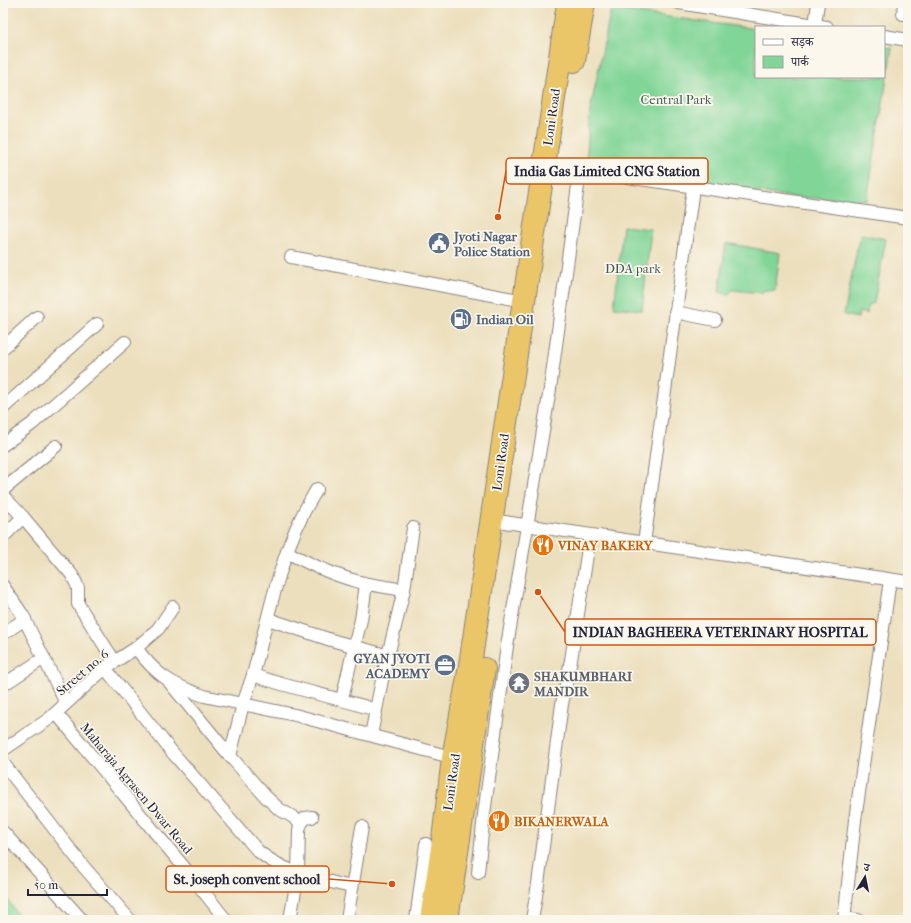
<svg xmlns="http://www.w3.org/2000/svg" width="911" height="923" font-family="'IM FELL French Canon','Noto Serif Devanagari',serif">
<rect width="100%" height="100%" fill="#fbf7ec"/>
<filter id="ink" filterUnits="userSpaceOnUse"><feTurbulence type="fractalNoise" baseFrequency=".025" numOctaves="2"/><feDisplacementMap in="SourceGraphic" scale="8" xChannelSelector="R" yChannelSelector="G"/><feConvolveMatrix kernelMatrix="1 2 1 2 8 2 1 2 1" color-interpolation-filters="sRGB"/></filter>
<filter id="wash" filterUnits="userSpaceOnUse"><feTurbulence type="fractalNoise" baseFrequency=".012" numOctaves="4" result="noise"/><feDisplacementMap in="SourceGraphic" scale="16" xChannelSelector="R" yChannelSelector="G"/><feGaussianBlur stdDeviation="0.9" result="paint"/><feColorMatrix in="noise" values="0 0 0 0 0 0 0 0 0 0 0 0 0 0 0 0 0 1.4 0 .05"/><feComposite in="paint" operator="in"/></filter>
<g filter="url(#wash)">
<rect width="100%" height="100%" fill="#ecdfbd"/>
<g fill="#81d597" stroke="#527c69">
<polygon points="611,9 756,29 756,77 884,77 884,47 892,48 867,200 791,197 629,173 597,165 586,165 590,111"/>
<polygon points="623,226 651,229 642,310 614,307"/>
<polygon points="860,234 886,239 874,303 868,305 867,314 859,312 858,318 844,315"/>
<polygon points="726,243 780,253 775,291 764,290 762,293 733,290 728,294 719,292"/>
<path d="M 3,895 C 11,902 15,912 21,920 L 3,920 Z"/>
</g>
</g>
<g filter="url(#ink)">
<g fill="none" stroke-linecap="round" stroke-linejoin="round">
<g stroke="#87807c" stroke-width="14">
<g id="street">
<polyline points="679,3 827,27"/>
<polyline points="903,14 904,3"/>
<polyline points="815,25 818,3"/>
<polyline points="884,36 908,40"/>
<polyline points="544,165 908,218"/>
<polyline points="291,257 524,301"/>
<polyline points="675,312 715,320"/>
<polyline points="3,348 37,317"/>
<polyline points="3,408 97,324"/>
<polyline points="3,445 32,424 125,342"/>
<polyline points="3,490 56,446"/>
<polyline points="3,496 23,517 72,575 76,583 78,588 78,604 115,662"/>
<polyline points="491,520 908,582"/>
<polyline points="3,537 23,517"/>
<polyline points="644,543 693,188"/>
<path d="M 287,552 C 311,565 340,578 368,584 C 380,586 392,588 404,590"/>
<polyline points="3,586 22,614 66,703"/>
<polyline points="268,619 331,640 389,656"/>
<polyline points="3,634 25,619"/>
<path d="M 136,648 C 156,675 172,685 204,696 L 295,715 L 458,759"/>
<path d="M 105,668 L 172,752 L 258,851 C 287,875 317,878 351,887"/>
<path d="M 253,675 C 267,623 278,564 302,516 C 306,507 312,498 317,489"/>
<polyline points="170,683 230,756 266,797 279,809 293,817 301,824"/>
<polyline points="3,685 44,658"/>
<polyline points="342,699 354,647 361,620 366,584"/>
<polyline points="56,713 188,872 226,920"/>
<polyline points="371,735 382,680 404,590 413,528"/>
<polyline points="3,750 49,719 105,668 136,648 150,636 158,629 173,607"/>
<path d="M 230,756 L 243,704 L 253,675 C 293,689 335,697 376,710"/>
<polyline points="3,763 83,866 130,920"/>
<polyline points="3,832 82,920"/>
<polyline points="478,873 484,814 507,646 550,389 580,171"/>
<polyline points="844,918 858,920"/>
<polyline points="290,920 298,874 299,830 301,824 305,818 312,817"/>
<polyline points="347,920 362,827"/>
<polyline points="416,920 426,844"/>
<polyline points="532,920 538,884 562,704 571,660 590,535"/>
<polyline points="844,920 855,820 890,580"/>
</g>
</g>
<g stroke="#87807c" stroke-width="24">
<g id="highway">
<polyline points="574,61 584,3"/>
<polyline points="431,920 442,848 453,758 469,672 568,3"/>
<polyline points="447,920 484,669"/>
</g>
</g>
<use href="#street" stroke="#fff" stroke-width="12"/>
<use href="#highway" stroke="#ebc669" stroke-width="22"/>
</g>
</g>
<defs>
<g id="civic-disc" transform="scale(1.15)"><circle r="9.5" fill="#5c6f8a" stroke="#fbf7ec"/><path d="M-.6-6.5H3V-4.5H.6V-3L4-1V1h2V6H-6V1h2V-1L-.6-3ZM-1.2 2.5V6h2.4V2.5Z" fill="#fff"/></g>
<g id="fuel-disc" transform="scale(1.15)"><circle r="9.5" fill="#5c6f8a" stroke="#fbf7ec"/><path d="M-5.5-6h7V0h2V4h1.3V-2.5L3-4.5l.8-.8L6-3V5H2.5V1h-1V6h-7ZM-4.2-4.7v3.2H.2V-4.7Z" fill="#fff"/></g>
<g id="restaurant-disc" transform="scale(1.15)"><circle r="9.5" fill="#e8710a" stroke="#fbf7ec"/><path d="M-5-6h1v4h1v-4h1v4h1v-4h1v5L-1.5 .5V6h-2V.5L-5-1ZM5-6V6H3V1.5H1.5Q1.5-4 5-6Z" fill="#fff"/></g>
<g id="office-disc" transform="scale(1.15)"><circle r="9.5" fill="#5c6f8a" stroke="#fbf7ec"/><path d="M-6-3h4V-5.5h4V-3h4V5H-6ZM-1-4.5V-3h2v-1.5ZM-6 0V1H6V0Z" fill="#fff"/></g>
<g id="temple-disc" transform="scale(1.15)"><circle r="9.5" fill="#6b7280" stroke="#fbf7ec"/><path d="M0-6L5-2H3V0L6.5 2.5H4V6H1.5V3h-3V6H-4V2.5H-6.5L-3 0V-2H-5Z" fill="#fff"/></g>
</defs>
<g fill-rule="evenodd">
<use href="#civic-disc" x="439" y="243"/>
<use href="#fuel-disc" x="461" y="319"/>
<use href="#restaurant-disc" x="543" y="545"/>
<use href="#office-disc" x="445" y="665"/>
<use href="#temple-disc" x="519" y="683"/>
<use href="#restaurant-disc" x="499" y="821"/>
</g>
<g text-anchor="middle" stroke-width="3.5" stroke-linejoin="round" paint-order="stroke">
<g font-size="13" fill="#3e5857" stroke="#fbf7ec">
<text x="676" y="104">Central Park</text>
<text x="633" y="273">DDA park</text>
</g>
<g font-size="13" fill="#22223b" stroke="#fbf7ec">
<text transform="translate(551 117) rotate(-82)" y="5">Loni Road</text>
<text transform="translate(500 462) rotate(-82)" y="5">Loni Road</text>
<text transform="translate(82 672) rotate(-40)" y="5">Street no. 6</text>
<text transform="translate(451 782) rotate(-82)" y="5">Loni Road</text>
<text transform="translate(137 788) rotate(50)" y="5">Maharaja Agrasen Dwar Road</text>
</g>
<g font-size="13" font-weight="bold" fill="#4e5e75" stroke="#fbf7ec" text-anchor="start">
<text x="454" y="241">Jyoti Nagar<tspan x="454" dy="15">Police Station</tspan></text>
<text x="476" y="324">Indian Oil</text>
<text x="430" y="663" text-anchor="end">GYAN JYOTI<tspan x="430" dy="15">ACADEMY</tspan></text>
</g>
<g font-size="13" font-weight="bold" fill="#c56008" stroke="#fbf7ec" text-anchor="start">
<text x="558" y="550">VINAY BAKERY</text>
<text x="514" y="826">BIKANERWALA</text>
</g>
<g font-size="13" font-weight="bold" fill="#5b616d" stroke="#fbf7ec" text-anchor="start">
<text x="534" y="681">SHAKUMBHARI<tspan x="534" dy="15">MANDIR</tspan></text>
</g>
</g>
<path fill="none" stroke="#d45411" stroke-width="1.5" d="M498 217L506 171M538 592L565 632M392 884L329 879"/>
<g fill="#d45411" stroke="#fbf7ec" stroke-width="1.5">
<circle cx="498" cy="217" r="4"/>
<circle cx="538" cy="592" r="4"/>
<circle cx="392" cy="884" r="4"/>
</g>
<g fill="#fbf7ec" stroke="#d45411" stroke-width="1.5">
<rect x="506" y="158" width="202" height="26" rx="4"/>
<rect x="565" y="619" width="311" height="26" rx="4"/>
<rect x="166" y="866" width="163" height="26" rx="4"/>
</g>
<g font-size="14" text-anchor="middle" font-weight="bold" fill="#22223b">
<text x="607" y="176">India Gas Limited CNG Station</text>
<text x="720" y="637">INDIAN BAGHEERA VETERINARY HOSPITAL</text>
<text x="247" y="884">St. joseph convent school</text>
</g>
<rect width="911" height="923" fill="none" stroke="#fbf7ec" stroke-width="16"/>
<rect x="755" y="26" width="130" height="52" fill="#fbf7ec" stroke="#a4a2a5"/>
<rect x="763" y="39" width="20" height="6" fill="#ffffff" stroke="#a4a2a5"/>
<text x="791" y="46" font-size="12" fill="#22223b">सड़क</text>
<rect x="763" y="56" width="20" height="12" fill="#81d597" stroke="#a4a2a5"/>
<text x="791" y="66" font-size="12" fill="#22223b">पार्क</text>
<g transform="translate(865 877) rotate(10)" stroke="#fbf7ec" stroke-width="3" paint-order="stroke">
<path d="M0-3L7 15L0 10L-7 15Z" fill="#22223b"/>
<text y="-6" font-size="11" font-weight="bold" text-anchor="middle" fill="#22223b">उ</text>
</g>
<path d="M28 889v6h79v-6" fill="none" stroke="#22223b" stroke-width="2"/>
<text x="34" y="889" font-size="12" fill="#22223b" stroke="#fbf7ec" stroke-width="3" paint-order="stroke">50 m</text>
</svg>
